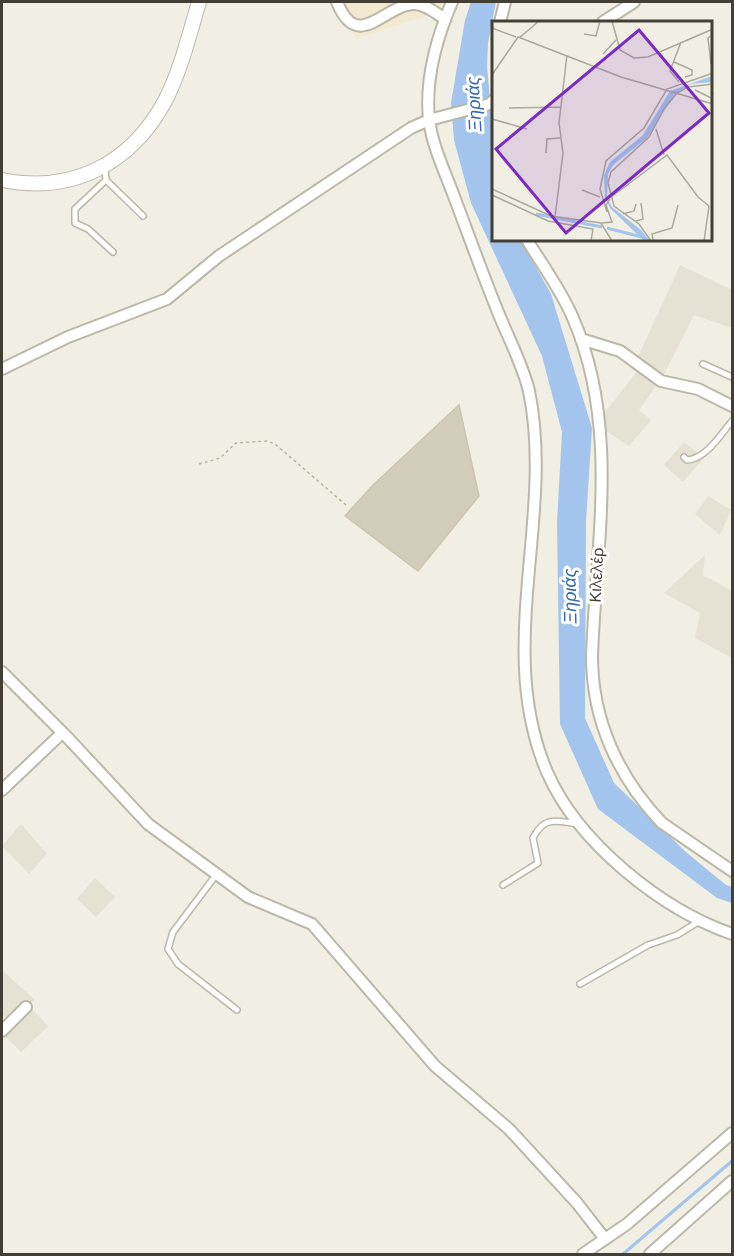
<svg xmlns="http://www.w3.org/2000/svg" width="734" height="1256" font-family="Montserrat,sans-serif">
<rect width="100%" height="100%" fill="#f1efe4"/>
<g fill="#e5e2d3">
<polygon points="680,265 732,290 732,328 694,315 663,376 639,410 651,420 629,446 606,431 603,415 642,365 637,359"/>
<polygon points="684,442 704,458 683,482 664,465"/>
<polygon points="708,496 731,510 720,535 695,514"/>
<polygon points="705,555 703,575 732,591 732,658 695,638 700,613 664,593"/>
<polygon points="21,824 47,854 29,874 2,846"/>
<polygon points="95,878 115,897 96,917 77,899"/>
<polygon points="2,970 35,1000 29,1006 48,1026 21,1052 2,1033 11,1024 2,1014"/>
</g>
<polygon fill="#f3e9d0" points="343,2 445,2 441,11 356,39"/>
<polygon fill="#a3c4ec" points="471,2 496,2 488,43 487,66 494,143 494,240 521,240 551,294 592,428 586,521 585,718 614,783 687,853 726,885 732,887 732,903 717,898 598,809 560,724 557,522 562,432 542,356 471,203 454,140 451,103 465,20"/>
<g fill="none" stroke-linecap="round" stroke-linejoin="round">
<polyline stroke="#a3c4ec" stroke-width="3" points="623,1254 732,1161"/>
</g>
<polygon fill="#d2ccba" stroke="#cdc5ae" stroke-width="1.5" points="459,405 479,496 418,571 345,516 372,486"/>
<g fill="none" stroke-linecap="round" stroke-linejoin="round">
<g stroke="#bcb8a8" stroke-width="8">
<g id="service">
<polyline points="105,168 106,180 75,209 75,223 88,229 113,252"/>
<polyline points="106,180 143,216"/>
<polyline points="703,364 732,377"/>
<path d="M 684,457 L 687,460 C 706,459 721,434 732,421"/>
<polyline points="216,875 173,932 168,949 178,964 237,1010"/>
<path d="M 503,885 L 538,863 L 533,838 C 545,814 559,822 579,824"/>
<polyline points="580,984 648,945 677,935 698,922"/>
</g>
</g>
<g stroke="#bcb8a8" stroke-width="14">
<g id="minor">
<path d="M 337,2 C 358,54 384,4 415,4 C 425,4 436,13 445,19"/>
<path d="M 452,2 C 437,37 425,80 429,119 C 432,146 446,174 455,199 C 470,239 484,278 500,317 C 510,341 523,366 529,391 C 555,517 494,648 547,772 C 578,843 661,909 732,934"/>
<polyline points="500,22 505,2"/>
<polyline points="603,22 634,2"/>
<path d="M 527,240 C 543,266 561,290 573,318 C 620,427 596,542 592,656 C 592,720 618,777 662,823 L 732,871"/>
<polyline points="581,339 620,351 661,381 698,389 732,406"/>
<polyline points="2,369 68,337 167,299 219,256 411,128 429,120 490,104 494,100"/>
<polyline points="2,672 67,737 148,824 248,897 312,924 435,1066 509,1129 577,1203 605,1239"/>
<polyline points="2,790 62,733"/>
<polyline points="2,1031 26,1007"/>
<polyline points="583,1254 627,1224 732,1133"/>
<polyline points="650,1254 732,1181"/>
</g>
</g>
<g stroke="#bcb8a8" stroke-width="16">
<path id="tertiary" d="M 2,180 C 72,194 131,164 165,101 C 181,70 189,35 199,2"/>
</g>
<polyline stroke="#bdb599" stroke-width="1.5" stroke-dasharray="3 3" stroke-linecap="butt" points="199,464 220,458 236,443 267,441 275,444 346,505"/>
<use href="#service" stroke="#fff" stroke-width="5"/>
<use href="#minor" stroke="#fff" stroke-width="10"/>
<use href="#tertiary" stroke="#fff" stroke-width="14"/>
</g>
<g text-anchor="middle" stroke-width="6" stroke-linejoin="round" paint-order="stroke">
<g font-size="16" fill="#433f35" stroke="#fff">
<text transform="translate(596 575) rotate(-87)" y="6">Κιλελέρ</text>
</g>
<g font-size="18" font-style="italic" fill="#3368aa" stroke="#fff">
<text transform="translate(474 104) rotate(-93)" y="6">Ξηριάς</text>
<text transform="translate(570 596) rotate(-91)" y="6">Ξηριάς</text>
</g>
</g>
<g transform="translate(492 21)">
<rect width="220" height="220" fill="#f1efe4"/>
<path d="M 220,55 L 220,61 L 199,63 L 183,73 L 155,117 L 121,144 L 116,153 L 115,176 L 120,186 L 149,209 L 158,220 L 152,220 L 118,187 L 113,176 L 112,154 L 118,141 L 151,114 L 178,70 Z" fill="#a3c4ec"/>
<path fill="none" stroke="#a3c4ec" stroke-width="3" d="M 44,193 L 110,206M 115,207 L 150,216"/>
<path fill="none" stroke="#aba99e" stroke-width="1.5" d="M 120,0 L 128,29 L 142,37 L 156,36 L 221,8M 154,0 L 176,0M 0,7 L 24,16M 92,13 L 104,15 L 108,0M 27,17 L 47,0M 111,33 L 124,19M 182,41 L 200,49 L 200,54 L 193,56M 219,43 L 216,17 L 221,13M 0,54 L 26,16 L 129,56 L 221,83M 187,61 L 178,50 L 189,21M 203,69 L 219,77 L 221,72M 17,87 L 69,86M 0,98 L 35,108M 164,108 L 172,134M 54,132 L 55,118 L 68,117M 0,168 L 59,195 L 109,202 L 120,220M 90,169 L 108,176M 0,174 L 56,200 L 101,208 L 99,220M 118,177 L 175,134 L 206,176 L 217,185 L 212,220M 115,191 L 108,168 L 114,140 L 152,107 L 175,68 L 221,52M 131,193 L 142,190 L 144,183M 63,196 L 71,132 L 67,102 L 75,34M 144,200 L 151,198 L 149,182M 110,202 L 120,201 L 114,184 L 118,178M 161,219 L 160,213 L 180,207 L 186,184M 70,220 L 89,220M 159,220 L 147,203 L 122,185 L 116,162 L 119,151 L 157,116 L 172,88 L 185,72 L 196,66 L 221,63"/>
<path fill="#7b2cbf" fill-opacity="0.15" stroke="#7b2cbf" stroke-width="3" d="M 147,9 L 217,92 L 74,212 L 4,128 Z"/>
<rect width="220" height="220" fill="none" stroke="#433f35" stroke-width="3"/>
</g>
<rect width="734" height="1256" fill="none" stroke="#433f35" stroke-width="6"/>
</svg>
